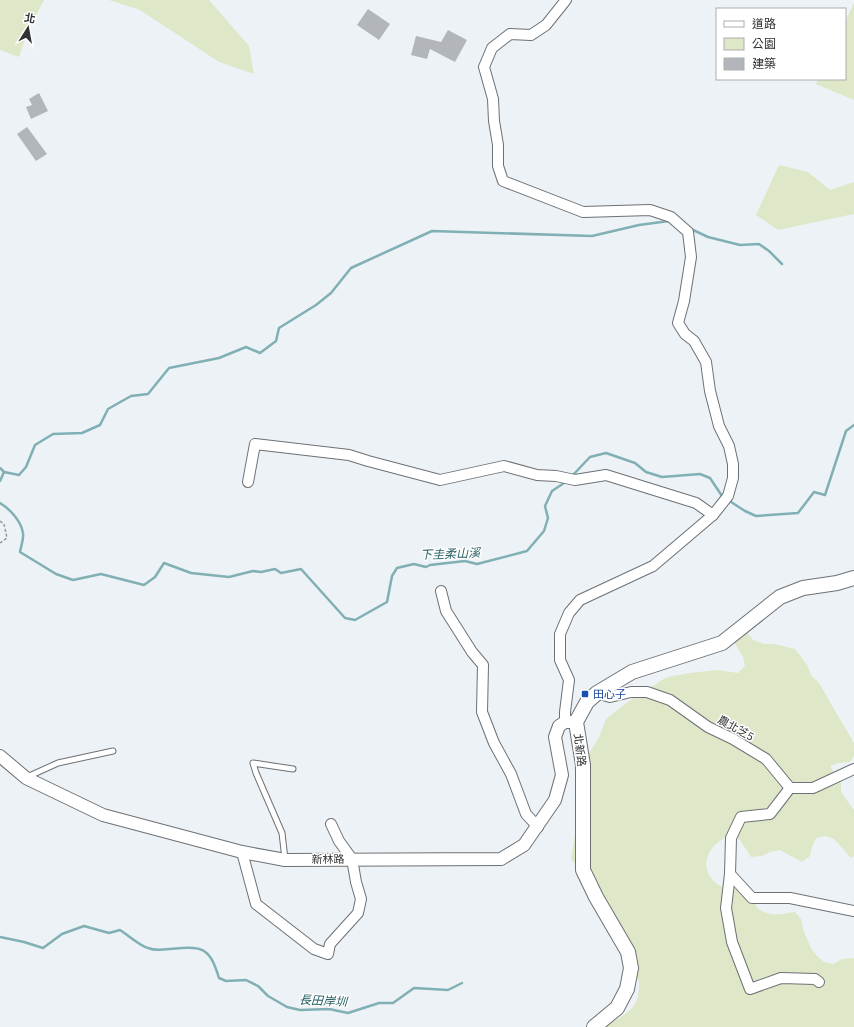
<svg xmlns="http://www.w3.org/2000/svg" width="854" height="1027" font-family="'IBM Plex Sans','Noto Sans TC',sans-serif">
<rect width="100%" height="100%" fill="#edf2f7"/>
<g fill="#dee7c7">
<polygon points="0,0 44,0 27,32 19,57 0,50"/>
<polygon points="109,0 209,0 249,46 254,74 219,62 140,10"/>
<polygon points="854,3 854,100 816,84 818,79 845,79 845,22"/>
<polygon points="779,165 808,172 830,190 854,182 854,214 778,230 756,215"/>
<path d="M 741,625 L 753,640 L 764,644 L 774,644 L 795,649 L 807,665 L 811,675 L 819,683 L 854,743 L 854,756 L 850,762 L 840,763 L 830,766 L 841,783 L 841,792 L 854,810 L 854,856 L 851,858 L 834,839 L 826,836 L 816,838 L 812,847 L 810,856 L 802,862 L 780,850 L 770,852 L 762,856 L 751,857 L 740,840 L 730,834 C 725,838 717,842 713,847 C 700,862 707,883 726,888 C 732,890 741,888 746,892 C 752,896 753,902 757,907 C 767,918 782,914 795,912 L 801,919 L 803,929 L 811,948 L 816,955 L 824,962 L 833,964 L 842,959 L 854,958 L 854,1027 L 605,1027 C 625,1013 640,1011 639,982 L 599,894 L 571,859 L 587,761 L 590,752 L 599,737 L 606,719 L 629,701 L 646,691 L 660,681 L 668,677 L 689,673 L 718,670 L 738,673 L 745,666 L 743,657 L 730,634 L 732,626 Z"/>
</g>
<g fill="none" stroke-linecap="round" stroke-linejoin="round">
<g stroke="#80b0b3" stroke-width="2.5">
<polyline points="691,229 708,237 740,245 759,244 769,251 782,264"/>
<polyline points="0,468 4,472 0,481"/>
<polyline points="4,472 19,475 26,467 35,445 53,434 82,433 100,425 108,409 131,396 148,394 169,368 219,358 246,347 260,353 276,341 279,328 316,305 331,293 351,268 432,231 592,236 639,225 669,221"/>
<polyline points="572,476 590,457 606,453 635,463 646,472 662,477 700,474 710,478 722,496 724,497"/>
<polyline points="728,500 745,511 756,516 798,513 814,492 825,495 846,431 854,425"/>
<path d="M 0,503 C 10,509 21,521 23,533 C 24,538 21,546 20,552 L 56,574 L 73,580 L 101,574 L 144,585 L 155,577 L 164,563 L 191,573 L 229,577 L 253,571 L 261,572 L 275,569 L 281,573 L 301,569 L 345,618 L 355,620 L 387,602 L 392,576 L 397,568 L 414,564 L 426,567 L 430,565 L 465,561 L 477,564 L 527,551 L 544,531 L 548,518 L 545,506 L 552,491 L 567,481"/>
<path d="M 0,937 L 24,942 L 43,948 L 62,934 L 84,926 L 109,933 L 120,930 C 128,935 140,946 148,948 C 155,951 162,950 169,949 C 201,946 209,945 219,978 L 226,981 L 246,980 L 258,986 L 268,996 L 287,1007 L 300,1010 L 329,1009 L 348,1013 L 379,1003 L 393,1003 L 414,988 L 448,990 L 462,983"/>
</g>
</g>
<g fill="#b2b6bb">
<polygon points="368,9 390,24 379,40 357,25"/>
<polygon points="448,30 467,40 455,62 430,49 427,59 411,55 416,36 441,42"/>
<polygon points="39,93 48,111 31,119 26,107 32,105 29,99"/>
<polygon points="27,127 47,154 36,161 17,134"/>
</g>
<g fill="none" stroke-linecap="round" stroke-linejoin="round">
<g stroke="#6d7175" stroke-width="7">
<g id="service">
<polyline points="27,777 58,763 113,751"/>
<polyline points="285,859 282,833 256,773 253,763 293,769"/>
</g>
</g>
<g stroke="#6d7175" stroke-width="12">
<g id="minor">
<polyline points="248,482 255,444 349,455 368,461 440,480 504,466 537,475 556,476 575,480 606,475 696,503 713,515"/>
<polyline points="441,591 446,611 472,652 483,665 482,712 494,743 511,774 526,814 538,827"/>
<polyline points="597,693 610,697 631,692 647,692 670,700 708,727 733,739 766,759 790,788 813,788 854,769"/>
<polyline points="565,722 565,712 569,680 560,660 560,634 569,613 580,600 653,566 713,515 728,496 733,478 733,464 729,446 719,426 710,391 706,362 694,341 685,334 678,323 684,301 691,257 688,232 671,217 650,210 583,212 503,181 498,166 498,145 494,121 493,99 484,67 492,48 510,34 531,35 546,25 566,0"/>
<polyline points="790,788 770,814 741,817 731,838 730,874 752,898 790,898 854,911"/>
<polyline points="242,852 256,904 314,949 328,954 330,944 358,913 361,899 356,882 352,859 339,841 331,824"/>
<polyline points="730,874 726,908 732,942 750,989 781,978 815,979 819,982"/>
</g>
</g>
<g stroke="#6d7175" stroke-width="14">
<polyline id="tertiary" points="0,756 26,778 103,815 242,852 285,860 501,859 524,845 555,800 562,775 555,737 559,726 565,722 576,722"/>
</g>
<g stroke="#6d7175" stroke-width="16">
<polyline id="secondary" points="594,1027 617,1008 627,989 631,968 628,952 596,897 583,870 583,765 576,722 587,702 597,693 632,672 722,643 780,597 803,588 837,583 854,578"/>
</g>
<polyline stroke="#95989c" stroke-width="1.5" stroke-dasharray="3 2" stroke-linecap="butt" points="0,521 4,524 7,538 0,543"/>
<use href="#service" stroke="#fff" stroke-width="5"/>
<use href="#minor" stroke="#fff" stroke-width="10"/>
<use href="#tertiary" stroke="#fff" stroke-width="12"/>
<use href="#secondary" stroke="#fff" stroke-width="14"/>
</g>
<rect fill="#1a4fb4" stroke="#fff" stroke-width="1.5" x="581" y="690" width="8" height="8" rx="2"/>
<g text-anchor="middle" stroke-width="3" stroke-linejoin="round" paint-order="stroke">
<g font-size="11" fill="#164399" stroke="#fff" text-anchor="start">
<text x="593" y="698">田心子</text>
</g>
<g font-size="11" fill="#2f3133" stroke="#fff">
<text transform="translate(736 728) rotate(29)" y="4">農北芝5</text>
<text transform="translate(580 750) rotate(83)" y="4">北新路</text>
<text transform="translate(328 859) rotate(-1)" y="4">新林路</text>
</g>
<g font-size="12" font-style="italic" fill="#286163" stroke="#fff">
<text transform="translate(450 554) rotate(-2)" y="4">下圭柔山溪</text>
<text transform="translate(323 1001) rotate(3)" y="4">長田岸圳</text>
</g>
</g>
<rect x="716" y="8" width="130" height="72" fill="#ffffff" stroke="#acadad"/>
<rect x="724" y="21" width="20" height="6" fill="#ffffff" stroke="#acadad"/>
<text x="752" y="28" font-size="12" fill="#2f3133">道路</text>
<rect x="724" y="38" width="20" height="12" fill="#dee7c7" stroke="#acadad"/>
<text x="752" y="48" font-size="12" fill="#2f3133">公園</text>
<rect x="724" y="58" width="20" height="12" fill="#b2b6bb" stroke="#acadad"/>
<text x="752" y="68" font-size="12" fill="#2f3133">建築</text>
<g transform="translate(28 28) rotate(11)" stroke="#ffffff" stroke-width="3" paint-order="stroke">
<path d="M0-3L7 15L0 10L-7 15Z" fill="#2f3133"/>
<text y="-6" font-size="11" font-weight="bold" text-anchor="middle" fill="#2f3133">北</text>
</g>
</svg>
